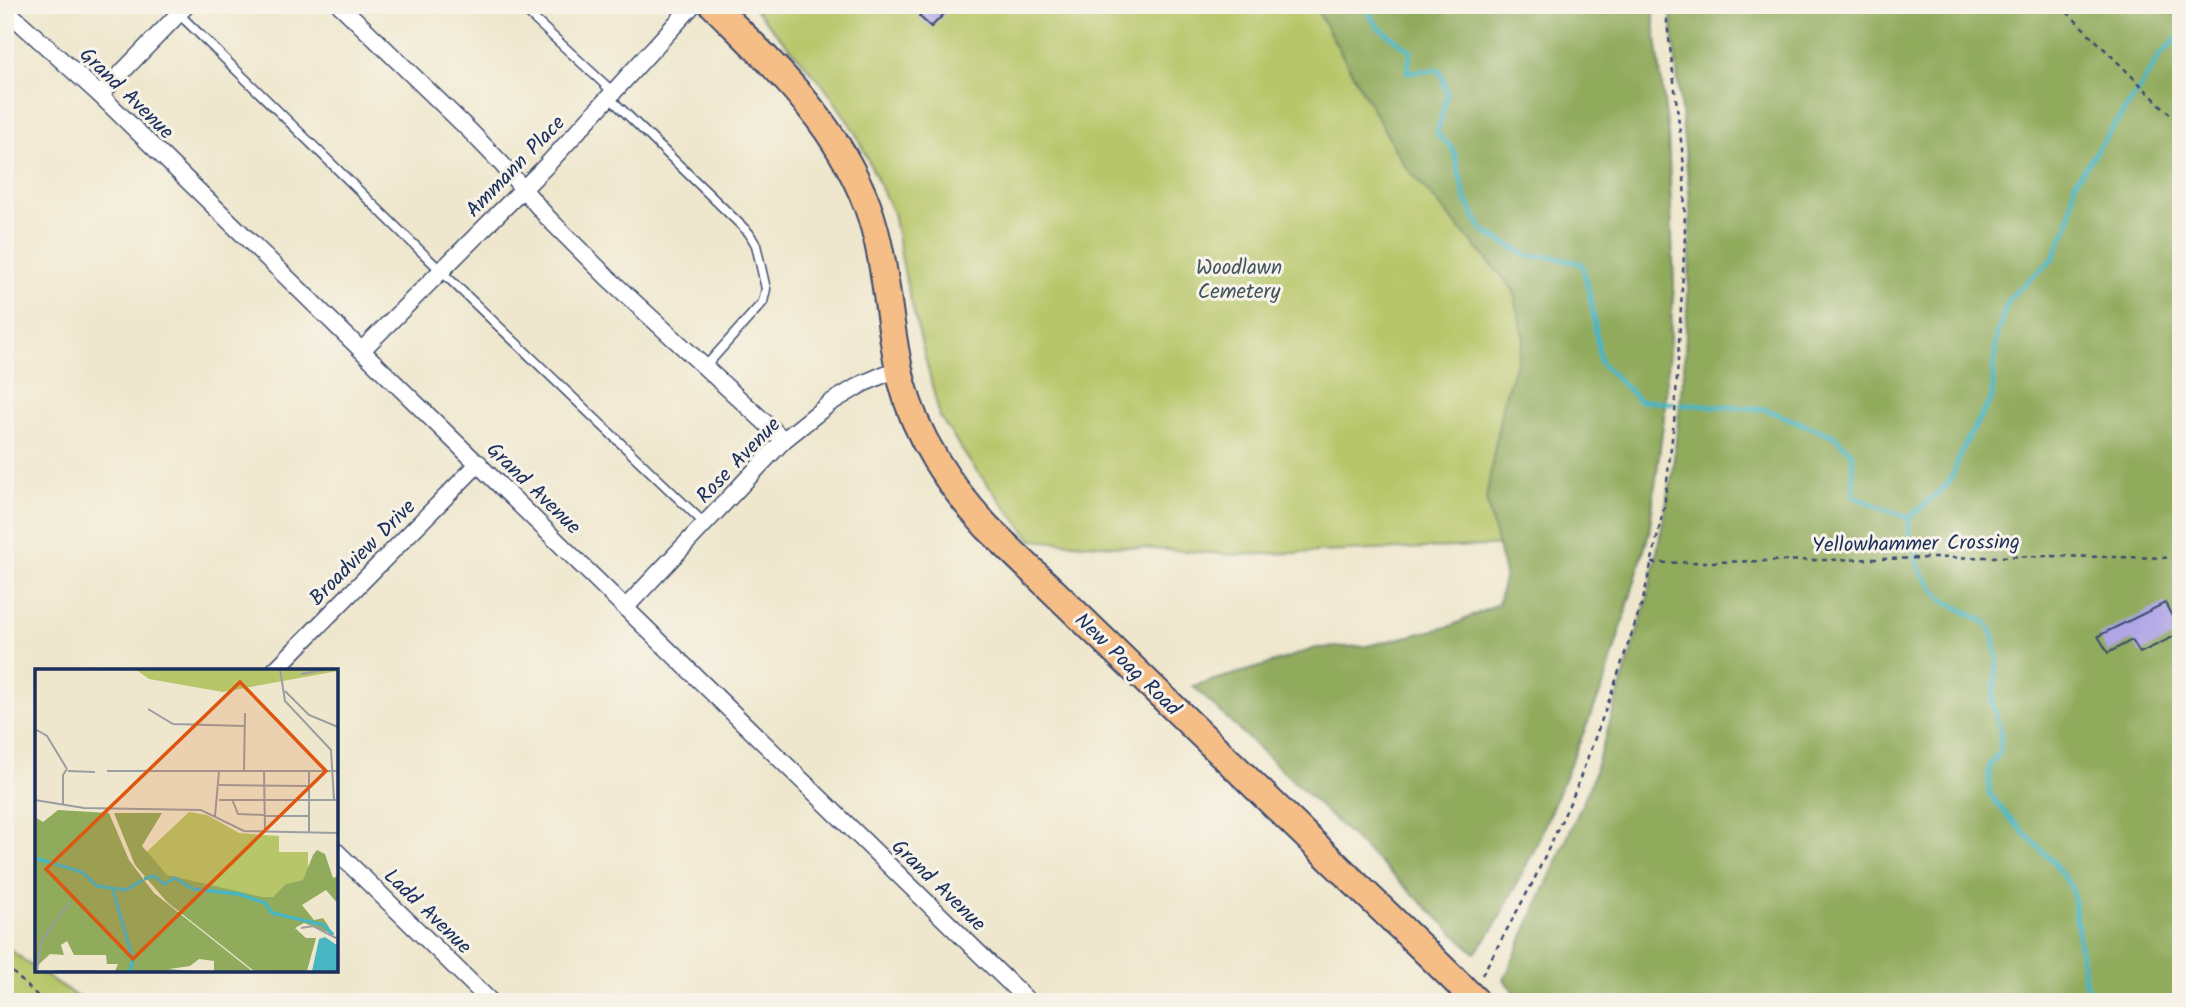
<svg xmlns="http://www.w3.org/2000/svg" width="2186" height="1007" font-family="Kalam,sans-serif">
<rect width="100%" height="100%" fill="#f7f3e8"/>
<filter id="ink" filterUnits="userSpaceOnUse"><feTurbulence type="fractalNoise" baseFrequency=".0143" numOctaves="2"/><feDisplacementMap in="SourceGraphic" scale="14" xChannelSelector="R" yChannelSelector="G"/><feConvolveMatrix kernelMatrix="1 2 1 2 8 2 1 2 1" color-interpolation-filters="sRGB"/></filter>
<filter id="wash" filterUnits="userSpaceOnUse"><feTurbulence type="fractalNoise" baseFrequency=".00686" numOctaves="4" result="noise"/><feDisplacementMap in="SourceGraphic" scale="28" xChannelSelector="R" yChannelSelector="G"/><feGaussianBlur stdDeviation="1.57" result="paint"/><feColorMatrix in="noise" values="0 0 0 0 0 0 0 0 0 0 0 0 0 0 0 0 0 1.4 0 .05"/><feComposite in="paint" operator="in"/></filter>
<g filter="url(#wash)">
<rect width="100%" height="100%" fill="#efe7cd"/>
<g fill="#b7c669" stroke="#697a64" stroke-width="2">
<polygon points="751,5 1349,5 1447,84 1596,542 1237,555 1032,540 972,465 940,417 906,281 893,213 855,132 825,87"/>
<polygon points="5,946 37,970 85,1002 5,1002"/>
</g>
<g fill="#91ab5d" stroke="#566d5e" stroke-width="2">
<polygon points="1314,5 1652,5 1668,134 1674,285 1664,417 1649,533 1605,682 1534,850 1494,928 1475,953 1193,686 1260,667 1316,648 1367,646 1451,626 1498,604 1505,574 1486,499 1503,402 1524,339 1513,289 1404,165"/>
<polygon points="1670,5 2181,5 2181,1002 1523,1002 1504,980 1591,784 1648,597 1672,476 1684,368 1690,258 1690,198"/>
</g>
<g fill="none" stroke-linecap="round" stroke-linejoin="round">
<g stroke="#47b5c2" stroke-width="5">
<polyline points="1363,5 1378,27 1411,51 1407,72 1440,70 1447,94 1437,134 1453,149 1466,200 1483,231 1528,256 1554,257 1582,264 1592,305 1600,362 1640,401 1672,403"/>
<polyline points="1680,404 1764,409 1834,436 1852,453 1854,497 1909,518"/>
<polyline points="2092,1002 2085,982 2072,888 2052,861 2005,813 1989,793 1989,767 2000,751 2001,733 1992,703 1998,659 1993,634 1986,623 1942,599 1920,571 1909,531 1909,518 1949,483 1967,440 1992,398 1996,337 2009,298 2053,259 2069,223 2075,182 2139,90 2159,56 2181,35"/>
</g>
</g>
<g id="blocks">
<g fill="#b0a6e6">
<polygon points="930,5 938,5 946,12 931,27 919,16"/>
<polygon points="2165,603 2181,633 2140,653 2132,640 2108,653 2098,636"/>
</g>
</g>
</g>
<g filter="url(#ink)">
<use href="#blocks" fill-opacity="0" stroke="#3b4b6f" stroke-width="2"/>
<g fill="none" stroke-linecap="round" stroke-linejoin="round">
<g stroke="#3b4b6f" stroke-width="11">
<g id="lane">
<polyline points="519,5 613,92"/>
<polyline points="179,14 441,271 705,524"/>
<polyline points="609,97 749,233 756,245 766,289 763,302 704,368"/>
</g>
</g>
<g stroke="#3b4b6f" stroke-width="19">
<g id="street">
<polyline points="340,5 469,130 501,163 548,218 608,278 784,440"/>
<polyline points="5,9 100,95 1029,1002"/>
<polyline points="100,95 187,5"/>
<polyline points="362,350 545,167 693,5"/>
<polyline points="626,607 784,440 830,403 862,384 899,368"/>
<polyline points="274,671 479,463"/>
<polyline points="336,851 491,1002"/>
</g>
</g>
<g stroke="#3b4b6f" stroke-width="30">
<path id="primary" d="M 713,5 C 775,67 835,121 867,205 C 888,261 887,324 902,382 C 916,438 949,485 987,527 L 1424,950"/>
</g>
<g stroke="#3b4b6f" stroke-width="2.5" stroke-dasharray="5 5" stroke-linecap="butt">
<polyline points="2060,5 2181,125"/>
<polyline points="1652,563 2044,556 2181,558"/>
<polyline points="5,965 44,1002"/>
<polyline points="1482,975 1533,882 1574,794 1611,695 1643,600 1664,507 1675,413 1685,236 1684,166 1665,5"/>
</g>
<use href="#lane" stroke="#fff" stroke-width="8"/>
<use href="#street" stroke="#fff" stroke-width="16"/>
<use href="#primary" stroke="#f6be87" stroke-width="26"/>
<g stroke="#3b4b6f" stroke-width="30" stroke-linecap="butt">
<polyline id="primary-bridge" points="1424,950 1477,1002"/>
</g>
<use href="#primary-bridge" stroke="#f6be87" stroke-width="26"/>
</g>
</g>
<g text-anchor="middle" stroke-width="6" stroke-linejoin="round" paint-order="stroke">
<g font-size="21" fill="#1b2f5e" stroke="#f7f3e8">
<text transform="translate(127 93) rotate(44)" y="7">Grand Avenue</text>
<text transform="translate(515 166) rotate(-46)" y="7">Ammann Place</text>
<text transform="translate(738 460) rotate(-46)" y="7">Rose Avenue</text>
<text transform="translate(534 488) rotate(44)" y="7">Grand Avenue</text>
<text transform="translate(1916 543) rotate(-1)" y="7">Yellowhammer Crossing</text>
<text transform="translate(362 552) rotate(-45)" y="7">Broadview Drive</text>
<text transform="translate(1128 664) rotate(44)" y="7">New Poag Road</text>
<text transform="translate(939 885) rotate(44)" y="7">Grand Avenue</text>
<text transform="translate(428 911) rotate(44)" y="7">Ladd Avenue</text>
</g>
<g font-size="21" fill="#425561" stroke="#f7f3e8">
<text x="1239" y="274">Woodlawn<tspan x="1239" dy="24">Cemetery</tspan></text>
</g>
</g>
<g transform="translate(35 669)">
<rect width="303" height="303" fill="#efe7cd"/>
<path d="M 100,0 L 303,0 L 303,2 L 188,23 L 114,10 ZM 154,143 L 172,146 L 204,164 L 244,167 L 244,183 L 273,183 L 273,224 L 247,231 L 156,219 L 103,191 Z" fill="#b7c669"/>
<path d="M 23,141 L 74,144 L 94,191 L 119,224 L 217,302 L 179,302 L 179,292 L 164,290 L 155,297 L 134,300 L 158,302 L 80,302 L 83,295 L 72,295 L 71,286 L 39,286 L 32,272 L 26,276 L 29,286 L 15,285 L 0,299 L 0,148 L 8,153 ZM 79,144 L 127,144 L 107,177 L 132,206 L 228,228 L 238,228 L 251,215 L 268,211 L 278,186 L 282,181 L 290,185 L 298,209 L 303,207 L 303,235 L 291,221 L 267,236 L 279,251 L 288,249 L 294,258 L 292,263 L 269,254 L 260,259 L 271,269 L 281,269 L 272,302 L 219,302 L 132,233 L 100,196 Z" fill="#91ab5d"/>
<path d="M 290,268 L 303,277 L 303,302 L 277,302 L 284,270 Z" fill="#47b5c2"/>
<path fill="none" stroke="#47b5c2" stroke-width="3.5" d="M 0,189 L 47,203 L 62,217 L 91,221 L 108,211M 109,210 L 119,207 L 129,215 L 140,209 L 158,220 L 204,225 L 230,234 L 237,244 L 289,256 L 298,266M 78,221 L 98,291 L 95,302"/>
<path fill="none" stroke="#9a9da1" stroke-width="2" d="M 245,0 L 250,32 L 296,81 L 299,131M 266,5 L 294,0M 250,22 L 274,46 L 303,58M 113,40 L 138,55 L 209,57M 0,60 L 12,67 L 32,100M 33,102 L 60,103M 72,102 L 303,102M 209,102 L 210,44M 229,102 L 230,162M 184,116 L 274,117M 197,130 L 203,145 L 229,146M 0,131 L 49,139 L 166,141 L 209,162 L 303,164M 184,131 L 303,131M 28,136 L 28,106 L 32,100M 180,147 L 184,102M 229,147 L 274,147M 274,163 L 274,103M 266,259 L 278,257 L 303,270M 2,302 L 7,271 L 35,233M 20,302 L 61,302"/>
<path fill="#de5710" fill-opacity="0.15" stroke="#de5710" stroke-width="3.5" d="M 205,13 L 291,102 L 98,290 L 11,200 Z"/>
<rect width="303" height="303" fill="none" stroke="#1b2f5e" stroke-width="3.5"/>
</g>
<rect width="2186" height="1007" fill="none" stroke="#f7f3e8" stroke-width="28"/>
</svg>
